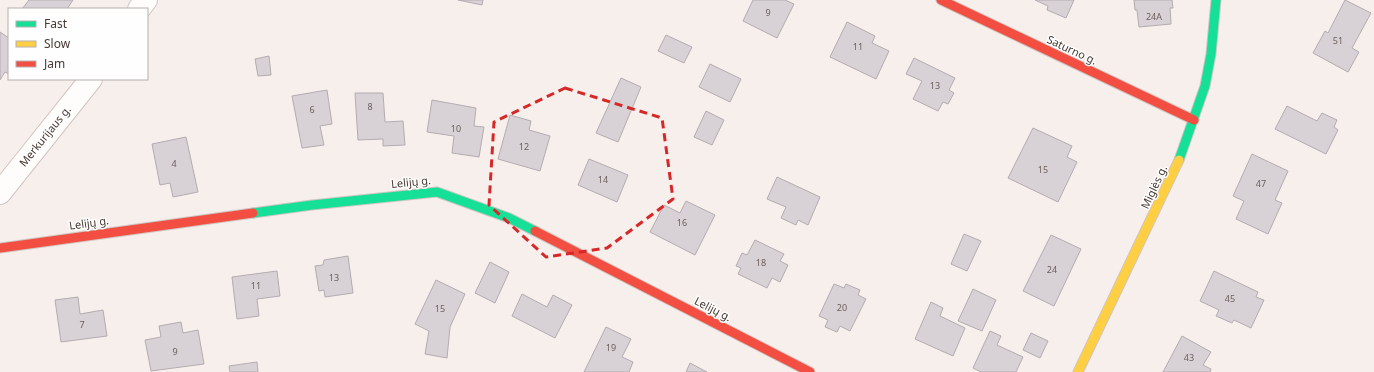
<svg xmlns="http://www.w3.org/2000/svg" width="1374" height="372" font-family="'Noto Sans',sans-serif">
<rect width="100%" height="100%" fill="#f7efec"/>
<g fill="#d8d1d5" stroke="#b3acb0">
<polygon points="29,0 73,0 67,9 22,9"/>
<polygon points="458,0 483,0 482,5"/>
<polygon points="753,0 785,0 794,4 777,38 743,21"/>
<polygon points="1035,0 1074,0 1066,18 1047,10 1048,6"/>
<polygon points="1134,0 1172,0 1173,8 1170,8 1171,24 1139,27 1137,10 1135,10"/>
<polygon points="1345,0 1371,13 1352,48 1359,52 1348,72 1313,53 1325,31 1328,33"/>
<polygon points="847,22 875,36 872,43 889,51 876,79 830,57"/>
<polygon points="0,32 9,38 9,74 5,72 0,80"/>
<polygon points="666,35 692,47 684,63 658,51"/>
<polygon points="269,56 271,75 258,76 255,59"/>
<polygon points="914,58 955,78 949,90 954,93 948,104 943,102 938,111 913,99 922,81 906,74"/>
<polygon points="710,64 741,79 730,102 699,87"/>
<polygon points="621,78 641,87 618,142 596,133"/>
<polygon points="327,90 332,124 320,126 324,145 302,148 292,96"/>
<polygon points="355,93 383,93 385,122 403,121 405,145 383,146 383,139 358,140"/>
<polygon points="432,100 476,108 474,126 484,127 479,157 452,153 454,136 427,132"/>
<polygon points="1287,106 1317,121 1322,113 1337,120 1334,127 1338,130 1326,154 1275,129"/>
<polygon points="706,111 724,120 712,145 694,137"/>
<polygon points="510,115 531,121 529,130 550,136 540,171 498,159"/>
<polygon points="1033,128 1072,146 1067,157 1077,162 1058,202 1008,178"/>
<polygon points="186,137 198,192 173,197 170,183 160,185 152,144"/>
<polygon points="1252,154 1288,171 1275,200 1282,203 1268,234 1236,219 1244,201 1233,196"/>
<polygon points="589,159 628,175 617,202 578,185"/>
<polygon points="777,177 820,197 808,225 798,220 796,225 781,218 786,207 767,199"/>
<polygon points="686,201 715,215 695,255 650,232 664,205 680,213"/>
<polygon points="964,234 981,241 967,271 951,264"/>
<polygon points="1051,235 1081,249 1054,306 1023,291"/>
<polygon points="755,240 784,254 780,261 788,265 780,282 772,278 767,288 738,274 741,268 736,266 742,253 747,255"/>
<polygon points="348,256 353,293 325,297 324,290 319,291 315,266 323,265 324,260"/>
<polygon points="490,262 509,272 495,303 475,293"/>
<polygon points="277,271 280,296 257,299 259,316 237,319 232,277"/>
<polygon points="1214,271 1258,292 1256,297 1264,300 1251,328 1234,320 1232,323 1216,316 1219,310 1200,301"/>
<polygon points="436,280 465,294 450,327 447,358 425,354 429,331 415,324"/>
<polygon points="834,284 844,288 846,284 860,290 858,295 866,299 850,331 840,326 837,332 825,327 828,320 819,316"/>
<polygon points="973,289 996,300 982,331 958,321"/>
<polygon points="522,294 547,307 553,295 572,305 555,338 512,316"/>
<polygon points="78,297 80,314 103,310 107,336 61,342 55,300"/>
<polygon points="931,302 943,308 940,316 965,328 953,356 915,339"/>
<polygon points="181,322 183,333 198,330 204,364 151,371 145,340 161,337 159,326"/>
<polygon points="606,327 631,339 622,357 633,362 629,372 584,372"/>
<polygon points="990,331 1001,336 997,345 1023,357 1016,372 981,372 973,368"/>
<polygon points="1031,333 1048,341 1040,358 1023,350"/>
<polygon points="1182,336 1211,352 1203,365 1211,369 1210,372 1163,372"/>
<polygon points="257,362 258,372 230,372 229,366"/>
<polygon points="690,363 707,372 686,372"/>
</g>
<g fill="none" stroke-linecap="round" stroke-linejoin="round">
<g stroke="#cfc6c1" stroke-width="24">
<g id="street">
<polyline points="139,9 146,0"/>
<polyline points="0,193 91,79"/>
</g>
</g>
<g stroke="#cfc6c1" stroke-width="11">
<g id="fast">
<polyline points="1179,160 1205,86 1211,54 1216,0"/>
<polyline points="253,213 312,205 437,192 509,218 535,231"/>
</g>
</g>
<g stroke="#cfc6c1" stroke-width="11">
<polyline id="slow" points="1078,372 1179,160"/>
</g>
<g stroke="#cfc6c1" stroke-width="11">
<g id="jam">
<polyline points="941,0 1194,120"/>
<polyline points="535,231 810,372"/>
<polyline points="0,248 253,213"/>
</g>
</g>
<use href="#street" stroke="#fefdfc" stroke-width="22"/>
<use href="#fast" stroke="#16e098" stroke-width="9"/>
<use href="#slow" stroke="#ffcf43" stroke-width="9"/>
<use href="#jam" stroke="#f24e42" stroke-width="9"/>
</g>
<path fill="none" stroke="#d62828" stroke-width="3" stroke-dasharray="8 5" stroke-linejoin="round" d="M 565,88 L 662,118 L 673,199 L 607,248 L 546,257 L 489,205 L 494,122 Z"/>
<g text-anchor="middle" stroke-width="3" stroke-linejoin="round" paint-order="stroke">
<g font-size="9" fill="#6b5f5b">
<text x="768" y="16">9</text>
<text x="1154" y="20">24A</text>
<text x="1338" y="44">51</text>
<text x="858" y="50">11</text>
<text x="935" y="89">13</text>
<text x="370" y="110">8</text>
<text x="312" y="113">6</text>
<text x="456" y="132">10</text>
<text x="524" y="150">12</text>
<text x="174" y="167">4</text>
<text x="1043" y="173">15</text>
<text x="603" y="183">14</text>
<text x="1261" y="187">47</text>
<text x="682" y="226">16</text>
<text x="761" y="266">18</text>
<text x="1052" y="273">24</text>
<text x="334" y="281">13</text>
<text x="256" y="289">11</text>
<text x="1230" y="302">45</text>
<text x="842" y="311">20</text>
<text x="440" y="312">15</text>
<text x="82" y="328">7</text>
<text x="611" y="351">19</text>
<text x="175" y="355">9</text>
<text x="1189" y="361">43</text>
</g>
<g font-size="11" fill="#473932" stroke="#fefefe">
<text transform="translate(1072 50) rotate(25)" y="4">Saturno g.</text>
<text transform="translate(45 136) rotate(-51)" y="4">Merkurijaus g.</text>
<text transform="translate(411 182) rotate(-6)" y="4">Lelijų g.</text>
<text transform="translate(1154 187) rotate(-65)" y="4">Miglės g.</text>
<text transform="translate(89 223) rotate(-8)" y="4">Lelijų g.</text>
<text transform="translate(713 309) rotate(27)" y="4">Lelijų g.</text>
</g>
</g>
<rect x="8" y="8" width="140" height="72" fill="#fefefe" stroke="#b5afac"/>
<rect x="16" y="21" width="20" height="6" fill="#16e098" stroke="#b5afac"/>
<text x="44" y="28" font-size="12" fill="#473932">Fast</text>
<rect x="16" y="41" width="20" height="6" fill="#ffcf43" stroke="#b5afac"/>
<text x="44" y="48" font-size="12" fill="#473932">Slow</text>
<rect x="16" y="61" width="20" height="6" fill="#f24e42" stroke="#b5afac"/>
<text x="44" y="68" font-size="12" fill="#473932">Jam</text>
</svg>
